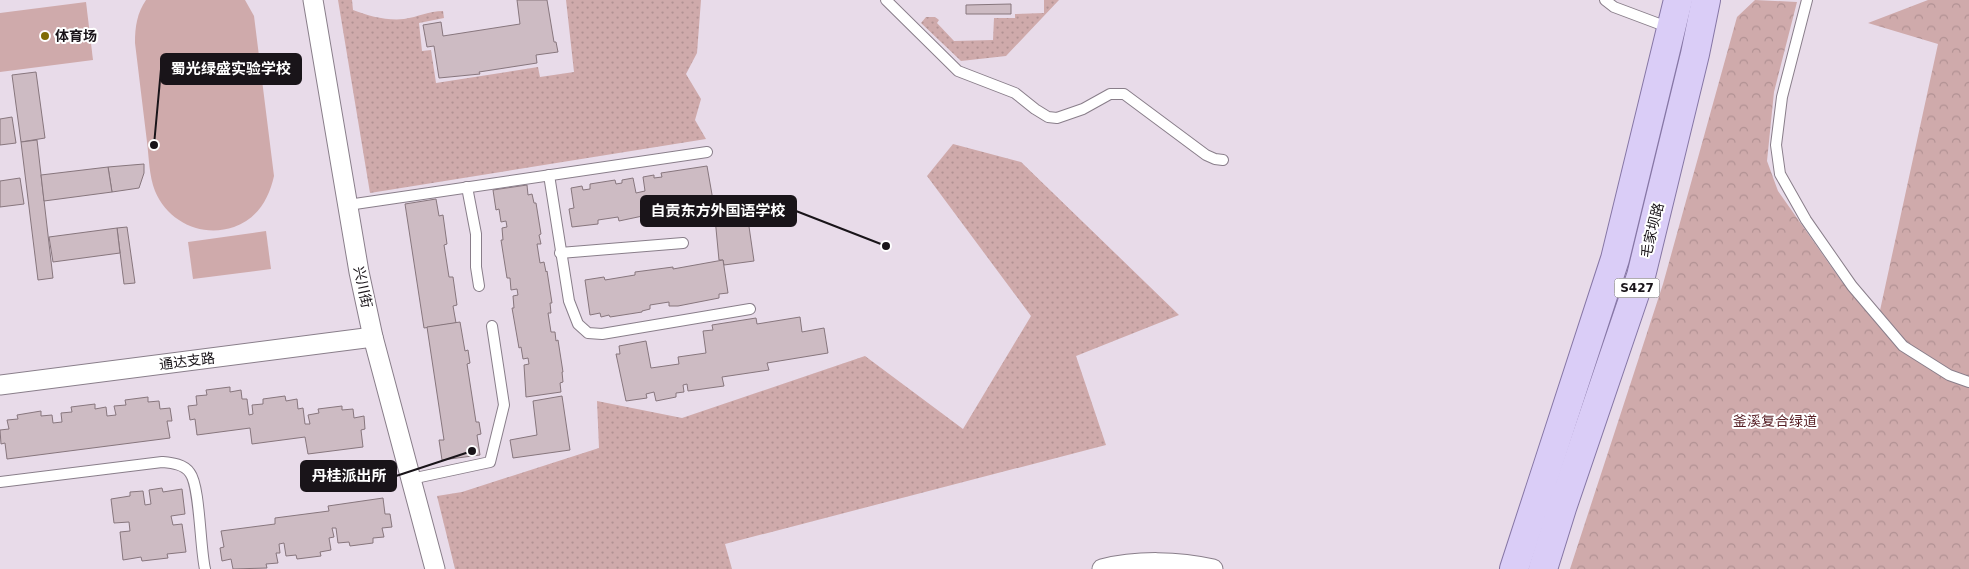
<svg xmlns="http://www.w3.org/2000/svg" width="1969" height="569" font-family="'DejaVu Sans','Noto Sans SC',sans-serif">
<defs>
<pattern id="grass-dots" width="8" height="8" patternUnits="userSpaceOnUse" patternTransform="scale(1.25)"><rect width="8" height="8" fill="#cfaaab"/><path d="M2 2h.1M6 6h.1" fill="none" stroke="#b19193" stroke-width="1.8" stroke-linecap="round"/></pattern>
<pattern id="park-crowns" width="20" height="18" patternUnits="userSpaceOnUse" patternTransform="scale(1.25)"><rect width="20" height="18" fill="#cfaaab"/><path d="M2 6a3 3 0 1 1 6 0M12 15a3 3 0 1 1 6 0" fill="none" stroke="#b19193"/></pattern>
</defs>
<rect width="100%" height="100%" fill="#e8dbe9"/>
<g fill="url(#grass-dots)">
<path d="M 338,0 L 352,0 L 353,10 C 368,16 388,21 404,19 C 418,17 429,11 443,11 L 444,18 L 419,23 L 422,51 L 431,50 L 436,83 L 538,67 L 540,77 L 574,72 L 566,0 L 701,0 L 697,53 L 686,74 L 701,99 L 695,120 L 706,139 L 370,193 Z"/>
<polygon points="1044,0 1059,0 1006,56 961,61 921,23 926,17 935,17 939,20 937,23 954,41 993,40 994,18 1015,18 1015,14 1044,13"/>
<polygon points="953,144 1021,162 1179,315 1076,356 1106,445 725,544 732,569 455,569 437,496 462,492 599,448 597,401 682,418 865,356 963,429 1031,316 927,176"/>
</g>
<polygon fill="url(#park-crowns)" points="1755,0 1797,2 1774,92 1767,161 1778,191 1842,282 1879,315 1938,44 1868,23 1928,0 1969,0 1969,569 1570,569 1663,284 1737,17"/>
<g fill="#cfaaab">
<path d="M 146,0 L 245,0 L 254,16 L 274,176 C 269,199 257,219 234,227 C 202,238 168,222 155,191 C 149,176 149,158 147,142 C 143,109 139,76 135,43 C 135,27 137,13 146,0 Z"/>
<polygon points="86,2 93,60 0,72 0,13"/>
<polygon points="266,231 271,269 193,279 188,242"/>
</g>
<g fill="#cdbbc3" stroke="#87767d">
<polygon points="517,0 547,0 554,42 556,42 558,52 536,55 537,63 479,72 480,74 439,78 434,46 427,47 423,25 441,22 443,36 520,24"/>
<polygon points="1011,4 1011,14 966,14 966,5"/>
<polygon points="36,72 45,138 21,142 12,75"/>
<polygon points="12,117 16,143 0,145 0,119"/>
<polygon points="37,140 53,278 38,280 21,142"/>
<polygon points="144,164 144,173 139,188 112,192 108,167"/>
<polygon points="707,166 714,206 683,211 682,207 662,210 663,214 652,216 652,214 619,221 618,217 598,220 598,224 572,227 569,209 574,208 571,188 582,186 583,190 590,189 590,184 615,180 616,184 622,183 622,180 633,178 636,193 645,191 643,177 654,175 654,178 662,177 661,173"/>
<polygon points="108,167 112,192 44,201 41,175"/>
<polygon points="20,178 24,204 0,207 0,181"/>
<polygon points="527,185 528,195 532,194 534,203 536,203 541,234 539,235 541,244 537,244 540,263 544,262 546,272 547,271 552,303 550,303 551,313 548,313 551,332 555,332 556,341 558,340 563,372 562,372 563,382 560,383 561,392 526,397 524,365 529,364 528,358 523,359 521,347 519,348 512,308 514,308 513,296 518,295 517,289 511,290 510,278 507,278 501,240 503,240 502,228 507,227 506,221 501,222 499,209 496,210 493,190"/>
<polygon points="436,199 439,216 443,215 447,244 444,245 449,277 453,277 457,305 453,306 456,323 424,328 405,204"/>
<polygon points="745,199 754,261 724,265 723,260 719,260 715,218 713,219 711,209 714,208 714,203"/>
<polygon points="127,227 135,283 124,284 117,228"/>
<polygon points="117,228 120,253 53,262 49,237"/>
<polygon points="723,260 728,293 719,294 719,298 678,306 669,306 669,302 650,305 650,309 642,311 642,312 610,317 609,315 601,317 600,313 590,315 585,280 604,277 605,280 635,275 635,272 673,267 673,269"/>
<polygon points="800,317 802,332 824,328 828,353 767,363 769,370 722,377 724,386 688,391 687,384 683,385 684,392 676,393 676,397 656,401 654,392 646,394 647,398 626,401 616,354 620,354 619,346 646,341 651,368 679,364 678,357 706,353 703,331 713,330 712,325 756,318 757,324"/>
<polygon points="460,322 465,351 468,350 470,363 467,364 476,422 479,422 481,434 477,435 480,455 442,460 439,440 444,440 427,327"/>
<polygon points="230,387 230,392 241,390 242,399 247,399 249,415 253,414 252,405 263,404 263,399 285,396 286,401 297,399 298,409 303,408 305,424 310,424 308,415 319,413 318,409 342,406 342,410 353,409 354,418 364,416 365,429 361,430 363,447 308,454 305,437 252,444 250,428 197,435 195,419 190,420 188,406 197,405 196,396 207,395 206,390"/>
<polygon points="562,396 570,450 513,458 510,440 537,435 533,401"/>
<polygon points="148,397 148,402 159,401 160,409 170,408 172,421 167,421 170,438 7,459 5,443 1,444 0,430 9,429 7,420 18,419 17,415 41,411 41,416 52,415 53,423 62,422 61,413 72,412 71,407 95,404 95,409 106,407 107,416 116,415 114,406 126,405 125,400"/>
<polygon points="162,488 163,492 182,489 185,514 171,516 173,525 182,524 186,552 167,554 168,558 142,561 141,557 123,560 120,532 130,531 129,522 114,523 111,499 130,496 130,492 143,491 145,505 151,504 149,490"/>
<polygon points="383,498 385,514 390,514 392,527 382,528 384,537 373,538 373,543 350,546 349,542 338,543 336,528 332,528 334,537 329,538 331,550 320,552 321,556 297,559 296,555 286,556 284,543 279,544 280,553 276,553 278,563 266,564 267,568 233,569 231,559 222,561 220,548 224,547 221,531 275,524 275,518 329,511 328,506"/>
</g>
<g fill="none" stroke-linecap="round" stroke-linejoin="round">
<g stroke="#897e8a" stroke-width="12">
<g id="service">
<polyline points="886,0 958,71 1015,93 1035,109 1048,117 1057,118 1083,109 1110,94 1124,94 1206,155 1215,159 1223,160"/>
<polyline points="1605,0 1614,7 1670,28"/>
<polyline points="1807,0 1782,97 1776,145 1780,174 1806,220 1852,286 1903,346 1949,375 1969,382"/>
<polyline points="549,175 569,301 578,324 588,333 602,334 750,309"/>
<polyline points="467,187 476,234 476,267 479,286"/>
<polyline points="348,205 707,152"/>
<polyline points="560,253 683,243"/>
<polyline points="411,479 490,462 504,405 492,326"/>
<path d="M 0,482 L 162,462 C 172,463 184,464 190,473 C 200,486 200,548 205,569"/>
</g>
</g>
<g stroke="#897e8a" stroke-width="21">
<g id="minor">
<polyline points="313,0 359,272 373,337 435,569"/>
<polyline points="0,385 373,337"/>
<path d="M 1102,569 C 1136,560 1179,561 1213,569"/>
</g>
</g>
<g stroke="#8676a5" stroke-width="30">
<g id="primary">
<polyline points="1514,569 1615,259 1678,0"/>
<polyline points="1543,569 1562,508 1641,276 1695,54 1706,0"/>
</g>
</g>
<use href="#service" stroke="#fff" stroke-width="10"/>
<use href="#minor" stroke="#fff" stroke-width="19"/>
<use href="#primary" stroke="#dacdf7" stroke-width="28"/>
</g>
<circle fill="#806b04" stroke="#fff" stroke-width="2" cx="45" cy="36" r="5"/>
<g text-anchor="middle" stroke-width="4" stroke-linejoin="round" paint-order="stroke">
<rect fill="#fff" stroke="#5e5a5e" stroke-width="1" x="1614.5" y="278.5" width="45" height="19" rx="4"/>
<g font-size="12" font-weight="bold" fill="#191419">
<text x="1637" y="292">S427</text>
</g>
<g font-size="14" font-weight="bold" fill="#191419" stroke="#fff" text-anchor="start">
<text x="55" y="41">体育场</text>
</g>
<g font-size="14" fill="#191419" stroke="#fff">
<text transform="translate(1652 230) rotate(-76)" y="5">毛家坝路</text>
<text transform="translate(363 287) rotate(78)" y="5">兴川街</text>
<text transform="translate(187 361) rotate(-7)" y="5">通达支路</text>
</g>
<g font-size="14" fill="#561e24" stroke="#fff">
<text x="1775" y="426">釜溪复合绿道</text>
</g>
</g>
<path fill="none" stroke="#191419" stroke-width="2" d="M154 145L161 69M886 246L796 211M472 451L396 476"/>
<g fill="#191419" stroke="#fff" stroke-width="2">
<circle cx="154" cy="145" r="5"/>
<circle cx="886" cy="246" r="5"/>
<circle cx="472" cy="451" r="5"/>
</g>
<g fill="#191419" stroke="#191419" stroke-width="2">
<rect x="161" y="54" width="140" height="30" rx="5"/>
<rect x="641" y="196" width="155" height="30" rx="5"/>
<rect x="301" y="461" width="95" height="30" rx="5"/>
</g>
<g font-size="15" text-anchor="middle" font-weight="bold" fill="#fff">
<text x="231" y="74">蜀光绿盛实验学校</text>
<text x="718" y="216">自贡东方外国语学校</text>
<text x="349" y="481">丹桂派出所</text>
</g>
</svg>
